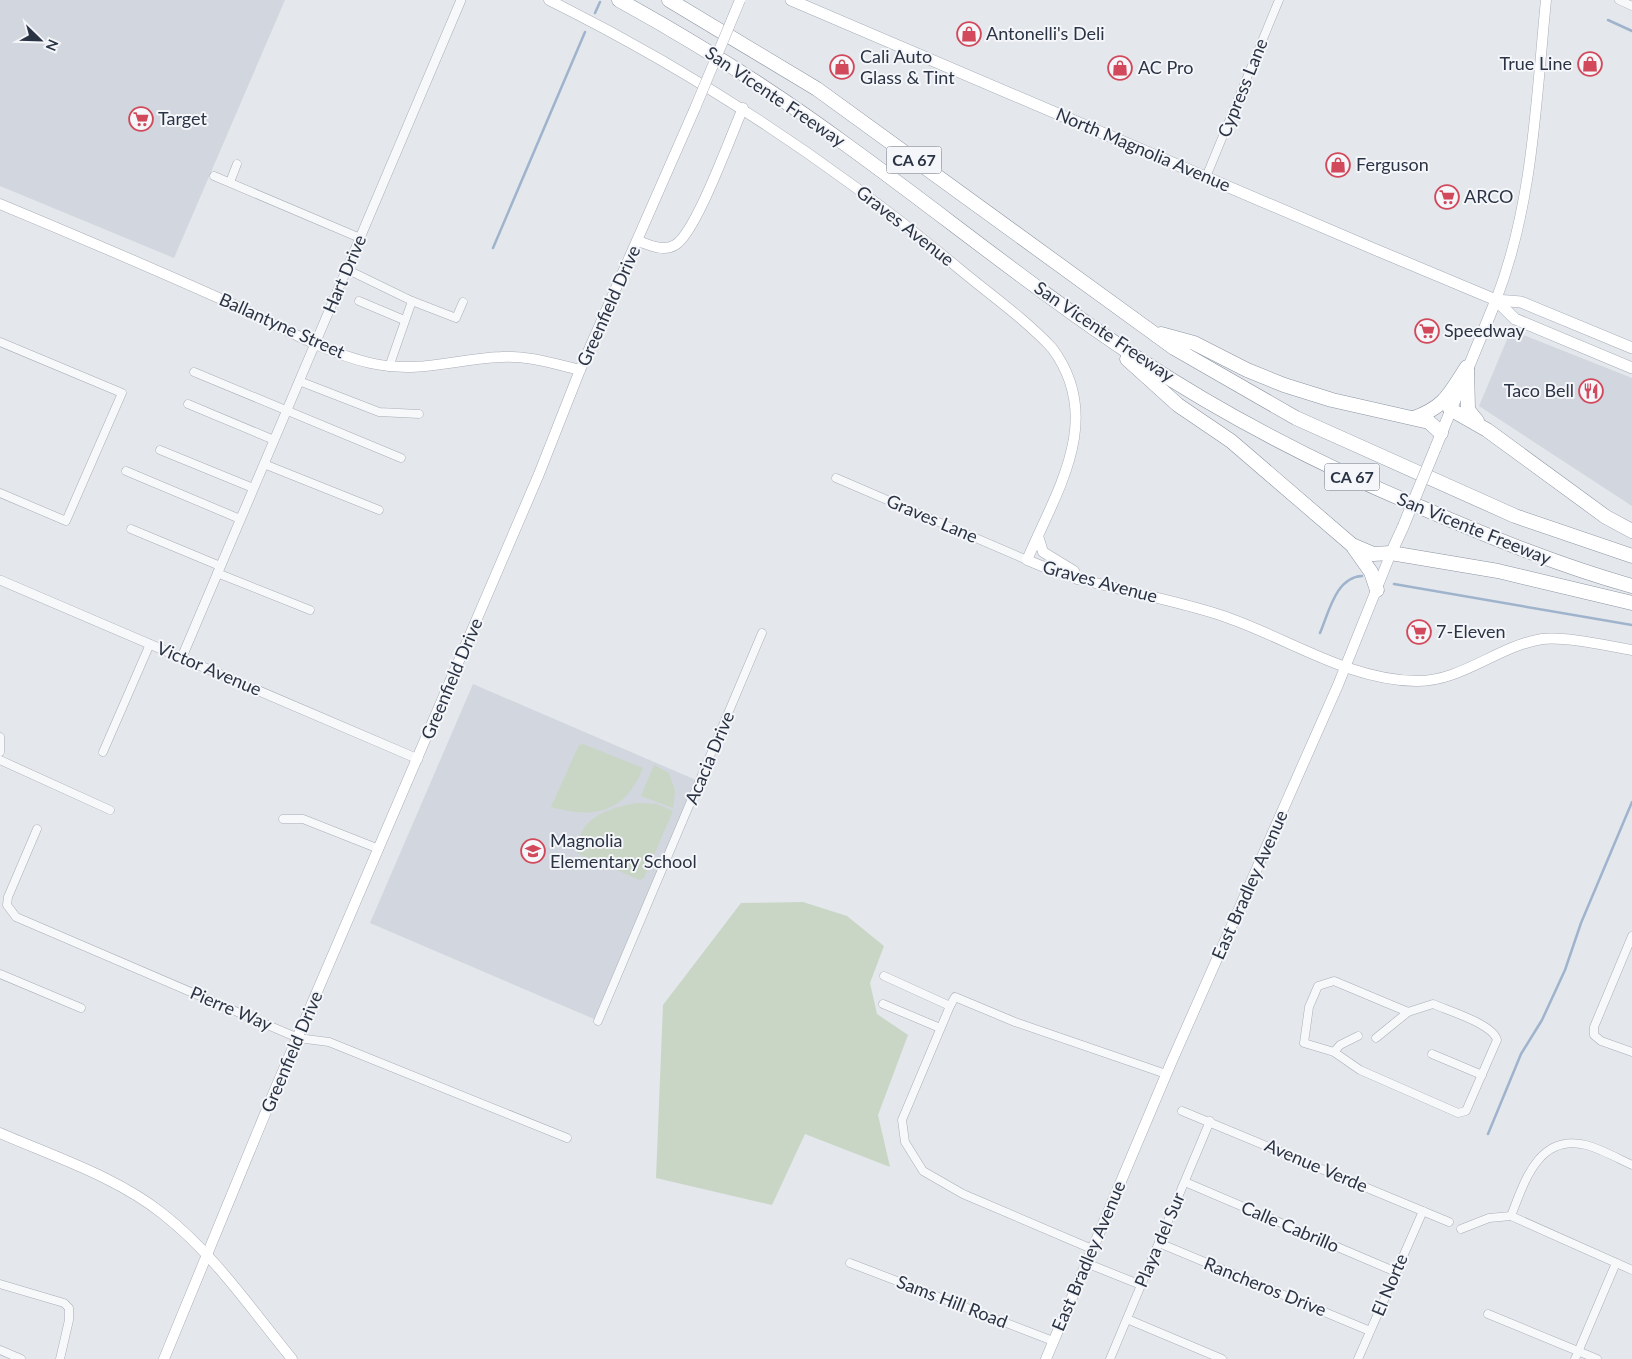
<svg xmlns="http://www.w3.org/2000/svg" width="1632" height="1359" font-family="Lato,sans-serif">
<rect width="100%" height="100%" fill="#e4e7ec"/>
<g fill="#d2d6de">
<polygon points="0,0 285,0 174,258 0,186"/>
<polygon points="1511,330 1632,378 1632,506 1479,406"/>
<polygon points="473,684 696,780 594,1019 370,923"/>
</g>
<g fill="#c9d6c5">
<path d="M 583,744 L 643,768 C 625,813 594,819 551,807 L 579,745 Z"/>
<polygon points="654,765 669,773 675,791 673,808 641,796"/>
<path d="M 636,803 L 657,804 L 673,811 L 644,878 L 640,880 L 577,853 C 578,818 605,809 636,803 Z"/>
<polygon points="803,902 847,916 884,946 870,983 877,1014 908,1035 878,1115 890,1167 805,1134 772,1205 656,1178 663,1005 741,903"/>
</g>
<g fill="none" stroke-linecap="round" stroke-linejoin="round">
<g stroke="#9fb4cc" stroke-width="2.5">
<polyline points="595,13 600,2"/>
<polyline points="1608,20 1632,31"/>
<polyline points="493,248 585,32"/>
<polyline points="1394,584 1632,625"/>
<path d="M 1320,633 C 1329,612 1336,577 1362,576"/>
<polyline points="1488,1134 1521,1054 1542,1020 1565,970 1581,923 1632,802"/>
</g>
<g stroke="#a9aeb7" stroke-width="9">
<g id="minor">
<polyline points="1619,0 1632,6"/>
<polyline points="214,176 360,238"/>
<polyline points="1206,177 1279,0"/>
<polyline points="230,182 237,164"/>
<polyline points="346,269 412,301 389,367"/>
<polyline points="359,301 404,320"/>
<polyline points="412,301 456,318 463,302"/>
<polyline points="0,342 122,393 66,521 0,493"/>
<polyline points="194,372 401,458"/>
<polyline points="299,381 379,412 419,414"/>
<polyline points="188,404 274,440"/>
<polyline points="160,450 253,488"/>
<polyline points="264,464 379,510"/>
<polyline points="126,471 240,519"/>
<polyline points="836,478 1027,560"/>
<polyline points="131,529 220,566"/>
<polyline points="217,573 310,610"/>
<polyline points="0,737 0,752"/>
<polyline points="103,752 150,644"/>
<polyline points="0,760 110,810"/>
<polyline points="283,819 303,819 379,849"/>
<polyline points="37,829 8,897 7,905 16,917 298,1038 329,1042 567,1138"/>
<polyline points="1632,936 1594,1027 1594,1035 1601,1041 1632,1052"/>
<polyline points="0,974 81,1008"/>
<polyline points="884,976 950,1006"/>
<path d="M 1334,981 L 1408,1012 L 1433,1004 C 1449,1011 1493,1024 1497,1040 L 1466,1111 L 1458,1113 L 1360,1070 L 1334,1052 L 1304,1043 L 1309,1007 L 1318,986 Z"/>
<polyline points="883,1004 940,1028"/>
<polyline points="598,1021 762,633"/>
<polyline points="1376,1038 1408,1012"/>
<polyline points="1334,1052 1340,1045 1358,1036"/>
<polyline points="1432,1054 1482,1075"/>
<polyline points="1182,1111 1449,1222"/>
<polyline points="1185,1182 1396,1272"/>
<path d="M 1511,1216 C 1524,1183 1538,1133 1586,1145 C 1601,1149 1617,1158 1632,1165"/>
<polyline points="1461,1229 1489,1218 1511,1216 1632,1270"/>
<polyline points="1159,1243 1370,1331"/>
<polyline points="1092,1249 963,1194 923,1171 905,1142 902,1120 950,1006 955,997 1015,1022 1166,1074"/>
<polyline points="850,1263 1053,1341"/>
<polyline points="1086,1263 1141,1285"/>
<polyline points="0,1284 64,1303 69,1308 69,1320 60,1359"/>
<polyline points="1488,1314 1597,1359"/>
<polyline points="1127,1319 1222,1359"/>
<polyline points="0,1350 21,1359"/>
<polyline points="1110,1359 1210,1121"/>
<polyline points="1358,1359 1423,1211"/>
<polyline points="1575,1359 1616,1263"/>
</g>
</g>
<g stroke="#a9aeb7" stroke-width="10">
<g id="tertiary">
<polyline points="0,580 418,759"/>
<polyline points="182,657 461,0"/>
</g>
</g>
<g stroke="#a9aeb7" stroke-width="11">
<g id="secondary">
<path d="M 549,0 C 696,73 831,162 957,267 C 988,293 1024,318 1052,348 C 1105,419 1057,490 1027,560 C 1089,587 1156,594 1220,615 C 1285,636 1346,680 1416,681 C 1461,682 1498,646 1542,639 C 1565,636 1608,646 1632,650"/>
<path d="M 0,204 C 77,236 154,269 230,303 C 274,323 323,352 370,363 C 420,374 454,359 501,357 C 527,355 555,364 580,370"/>
<path d="M 638,241 C 650,245 663,252 675,245 C 696,233 731,135 743,108"/>
<path d="M 1496,300 C 1533,204 1536,101 1546,0"/>
<polyline points="1038,536 1043,552 1074,571 1077,579"/>
<path d="M 0,1133 C 55,1157 117,1177 163,1214 C 214,1254 251,1309 292,1359"/>
<polyline points="164,1359 274,1092 539,474 580,370 696,106"/>
<polyline points="1046,1359 1171,1063 1338,685 1391,553"/>
</g>
</g>
<g stroke="#a3abb8" stroke-width="12">
<g id="primary">
<polyline points="791,0 1374,249 1496,300 1521,302 1632,348"/>
<polyline points="1496,300 1515,319 1632,368"/>
<polyline points="1435,449 1496,300"/>
<polyline points="1391,553 1403,527"/>
</g>
</g>
<g stroke="#8b94a3" stroke-width="15">
<g id="motorway">
<path d="M 619,0 C 699,44 775,92 848,146 C 946,217 1039,293 1139,359 C 1230,419 1327,468 1427,510 C 1495,539 1561,566 1632,586"/>
<polyline points="669,0 817,89 1174,348 1296,418 1515,516 1632,556"/>
<polyline points="1161,334 1194,343 1247,370 1284,385 1332,400 1429,422 1441,433"/>
<polyline points="1127,359 1178,405 1231,441 1352,545 1373,554 1391,553 1498,571 1632,603"/>
<polyline points="1467,368 1468,410 1477,421"/>
<polyline points="1450,409 1487,430 1606,517 1632,531"/>
<path d="M 1414,418 C 1446,406 1449,394 1467,367"/>
<polyline points="1354,548 1371,572 1377,590"/>
</g>
</g>
<use href="#minor" stroke="#f7f8fa" stroke-width="8"/>
<use href="#tertiary" stroke="#f7f8fa" stroke-width="9"/>
<use href="#secondary" stroke="#fff" stroke-width="10"/>
<use href="#primary" stroke="#fff" stroke-width="11"/>
<use href="#motorway" stroke="#fff" stroke-width="14"/>
<g stroke="#a9aeb7" stroke-width="11" stroke-linecap="butt">
<polyline id="secondary-bridge" points="696,106 740,0"/>
</g>
<g stroke="#a3abb8" stroke-width="12" stroke-linecap="butt">
<polyline id="primary-bridge" points="1403,527 1435,449"/>
</g>
<use href="#secondary-bridge" stroke="#fff" stroke-width="10"/>
<use href="#primary-bridge" stroke="#fff" stroke-width="11"/>
</g>
<defs>
<g id="shop-ring" transform="scale(1.25)"><circle r="9.5" fill="#f4f6f9" stroke="#d1495b" stroke-width="1.5"/><path d="M-5-2.5h2.3a2.7 3.5 0 0 1 5.4 0H5L5.5 6h-11ZM-1.5-2.5h3a1.5 2.3 0 0 0-3 0Z" fill="#d1495b"/></g>
<g id="supermarket-ring" transform="scale(1.25)"><circle r="9.5" fill="#f4f6f9" stroke="#d1495b" stroke-width="1.5"/><path d="M-6-5.5h2.5l.6 2H6L4.5 2H-2.5L-4.4-4H-6ZM-1.5 3.2a1.3 1.3 0 1 0 .1 0ZM3 3.2a1.3 1.3 0 1 0 .1 0Z" fill="#d1495b"/></g>
<g id="restaurant-ring" transform="scale(1.25)"><circle r="9.5" fill="#f4f6f9" stroke="#d1495b" stroke-width="1.5"/><path d="M-5-6h1v4h1v-4h1v4h1v-4h1v5L-1.5 .5V6h-2V.5L-5-1ZM5-6V6H3V1.5H1.5Q1.5-4 5-6Z" fill="#d1495b"/></g>
<g id="school-ring" transform="scale(1.25)"><circle r="9.5" fill="#f4f6f9" stroke="#d1495b" stroke-width="1.5"/><path d="M0-5L7-2L0 1L-7-2ZM-4 1L0 2.5L4 1V4Q0 6-4 4Z" fill="#d1495b"/></g>
</defs>
<g fill-rule="evenodd">
<use href="#shop-ring" x="969" y="34"/>
<use href="#shop-ring" x="1590" y="64"/>
<use href="#shop-ring" x="842" y="67"/>
<use href="#shop-ring" x="1120" y="68"/>
<use href="#supermarket-ring" x="141" y="119"/>
<use href="#shop-ring" x="1338" y="165"/>
<use href="#supermarket-ring" x="1447" y="197"/>
<use href="#supermarket-ring" x="1427" y="331"/>
<use href="#restaurant-ring" x="1591" y="391"/>
<use href="#supermarket-ring" x="1419" y="632"/>
<use href="#school-ring" x="533" y="851"/>
</g>
<g text-anchor="middle" stroke-width="4" stroke-linejoin="round" paint-order="stroke">
<g fill="#f4f6f9" stroke="#676e7b" stroke-width="1">
<rect x="886.5" y="146.5" width="55" height="27" rx="4"/>
<rect x="1324.5" y="463.5" width="55" height="27" rx="4"/>
</g>
<g font-size="16" font-weight="bold" fill="#2b3445">
<text x="914" y="166">CA 67</text>
<text x="1352" y="483">CA 67</text>
</g>
<g font-size="18" fill="#2b3445" stroke="#f4f6f9" text-anchor="start">
<text x="986" y="40">Antonelli's Deli</text>
<text x="860" y="63">Cali Auto<tspan x="860" dy="21">Glass &amp; Tint</tspan></text>
<text x="1572" y="70" text-anchor="end">True Line</text>
<text x="1138" y="74">AC Pro</text>
<text x="158" y="125">Target</text>
<text x="1356" y="171">Ferguson</text>
<text x="1464" y="203">ARCO</text>
<text x="1444" y="337">Speedway</text>
<text x="1574" y="397" text-anchor="end">Taco Bell</text>
<text x="1436" y="638">7-Eleven</text>
<text x="550" y="847">Magnolia<tspan x="550" dy="21">Elementary School</tspan></text>
</g>
<g font-size="18" fill="#2b3445" stroke="#f4f6f9">
<text transform="translate(1243 88) rotate(-68)" y="6">Cypress Lane</text>
<text transform="translate(775 97) rotate(34)" y="6">San Vicente Freeway</text>
<text transform="translate(1143 150) rotate(23)" y="6">North Magnolia Avenue</text>
<text transform="translate(905 226) rotate(38)" y="6">Graves Avenue</text>
<text transform="translate(345 274) rotate(-67)" y="6">Hart Drive</text>
<text transform="translate(609 306) rotate(-66)" y="6">Greenfield Drive</text>
<text transform="translate(282 326) rotate(24)" y="6">Ballantyne Street</text>
<text transform="translate(1104 332) rotate(34)" y="6">San Vicente Freeway</text>
<text transform="translate(932 519) rotate(23)" y="6">Graves Lane</text>
<text transform="translate(1474 529) rotate(22)" y="6">San Vicente Freeway</text>
<text transform="translate(1100 582) rotate(15)" y="6">Graves Avenue</text>
<text transform="translate(209 669) rotate(23)" y="6">Victor Avenue</text>
<text transform="translate(452 679) rotate(-67)" y="6">Greenfield Drive</text>
<text transform="translate(710 758) rotate(-67)" y="6">Acacia Drive</text>
<text transform="translate(1250 885) rotate(-66)" y="6">East Bradley Avenue</text>
<text transform="translate(231 1009) rotate(23)" y="6">Pierre Way</text>
<text transform="translate(292 1052) rotate(-67)" y="6">Greenfield Drive</text>
<text transform="translate(1316 1166) rotate(23)" y="6">Avenue Verde</text>
<text transform="translate(1290 1227) rotate(23)" y="6">Calle Cabrillo</text>
<text transform="translate(1160 1240) rotate(-67)" y="6">Playa del Sur</text>
<text transform="translate(1089 1256) rotate(-67)" y="6">East Bradley Avenue</text>
<text transform="translate(1390 1285) rotate(-67)" y="6">El Norte</text>
<text transform="translate(1265 1287) rotate(22)" y="6">Rancheros Drive</text>
<text transform="translate(952 1302) rotate(21)" y="6">Sams Hill Road</text>
</g>
</g>
<g transform="translate(40 40) rotate(113)" stroke="#f4f6f9" stroke-width="4" paint-order="stroke">
<path d="M0-4L9 19L0 12L-9 19Z" fill="#2b3445"/>
<text y="-8" font-size="14" font-weight="bold" text-anchor="middle" fill="#2b3445">N</text>
</g>
</svg>
